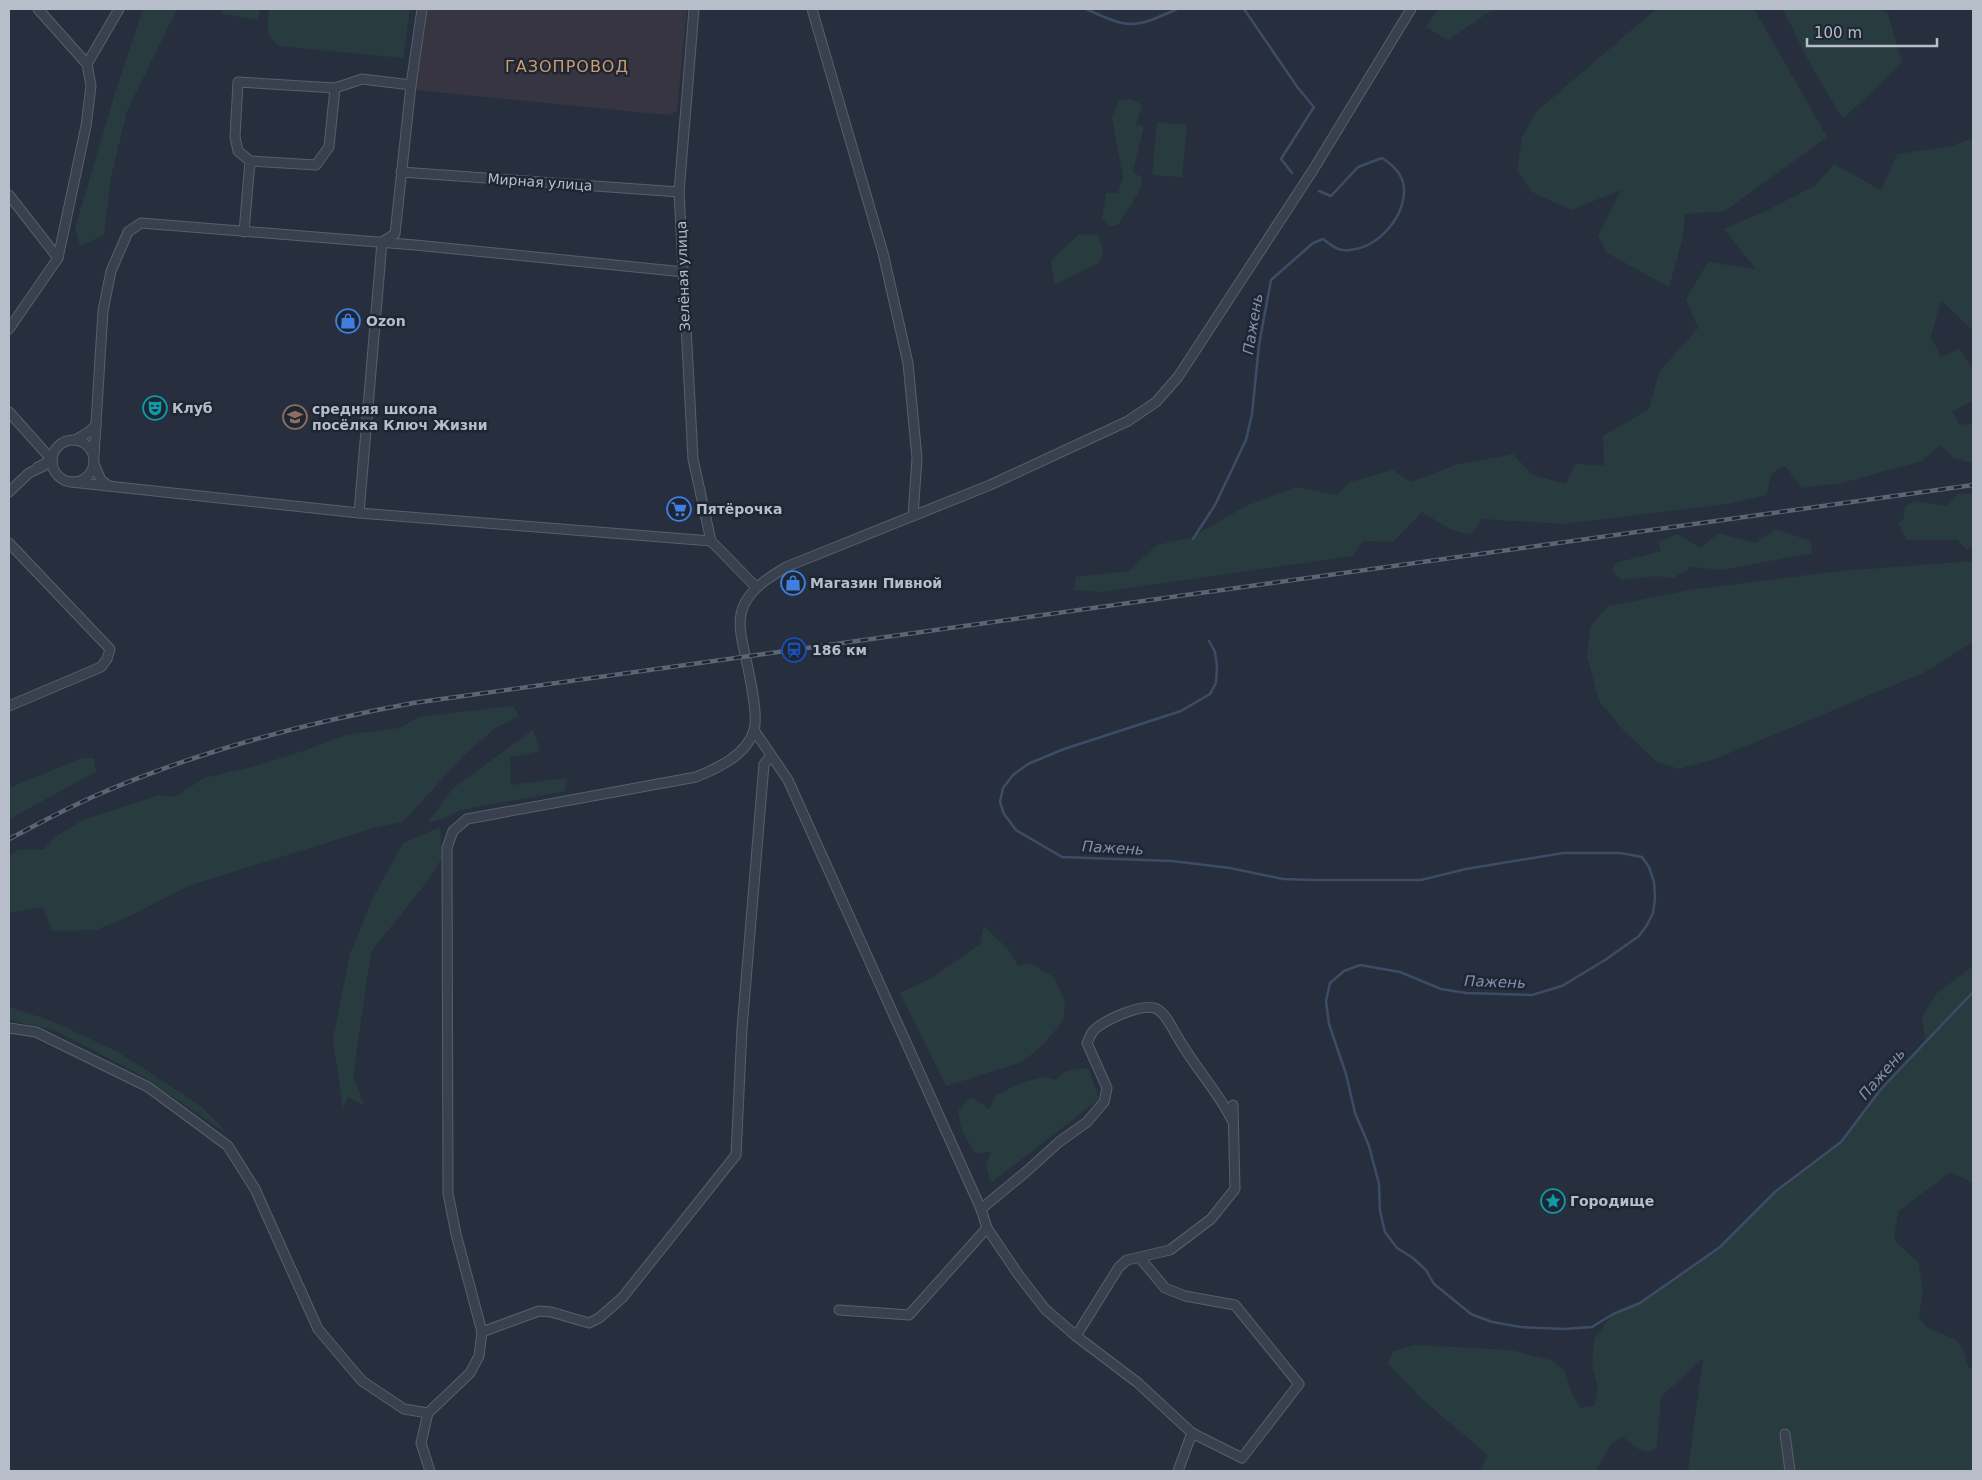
<svg xmlns="http://www.w3.org/2000/svg" width="1982" height="1480" font-family="'DejaVu Sans',sans-serif">
<rect width="100%" height="100%" fill="#272f3e"/>
<polygon fill="#373542" points="428,9 687,9 677,111 668,115 415,90"/>
<g fill="#283b3f">
<polygon points="143,9 177,9 127,111 111,177 104,235 80,246 75,228 116,90"/>
<polygon points="223,9 260,9 258,20 222,14"/>
<path d="M 269,9 L 410,9 L 403,58 L 280,46 C 264,37 268,24 269,9 Z"/>
<polygon points="1438,9 1504,9 1489,12 1448,40 1426,27"/>
<polygon points="1656,9 1754,9 1827,137 1725,211 1685,214 1683,237 1669,287 1607,253 1598,236 1621,190 1571,210 1532,192 1517,171 1522,137 1537,111"/>
<polygon points="1783,9 1881,9 1888,14 1902,63 1843,119 1809,62"/>
<path d="M 1132,99 L 1142,105 L 1136,125 L 1144,126 L 1133,172 L 1142,178 C 1142,195 1126,208 1119,224 L 1109,227 L 1102,219 L 1106,193 L 1118,193 L 1123,177 L 1112,118 L 1119,100 Z"/>
<polygon points="1157,122 1187,125 1182,177 1152,175"/>
<polygon points="1973,138 1973,331 1941,300 1931,337 1941,357 1959,349 1973,369 1973,400 1952,412 1960,425 1973,423 1973,463 1953,458 1941,445 1922,461 1842,483 1802,488 1785,466 1771,474 1767,495 1727,504 1564,524 1482,519 1471,535 1450,529 1422,512 1393,542 1364,541 1352,556 1101,592 1074,590 1076,577 1129,571 1157,545 1190,538 1246,506 1295,487 1336,495 1350,482 1393,470 1411,482 1455,465 1513,454 1533,475 1566,484 1575,464 1604,465 1603,436 1649,409 1659,372 1698,328 1686,299 1708,262 1756,269 1724,229 1772,208 1816,185 1834,164 1881,190 1897,154 1951,146"/>
<polygon points="1079,234 1098,235 1103,250 1100,262 1055,285 1051,261"/>
<polygon points="1959,493 1973,494 1973,546 1967,550 1957,540 1907,540 1898,524 1904,518 1905,506 1916,501 1946,506"/>
<polygon points="1775,529 1811,541 1812,553 1721,570 1692,567 1673,578 1656,576 1622,580 1612,571 1615,563 1661,551 1658,542 1677,534 1700,548 1719,533 1756,543"/>
<polygon points="1973,561 1973,642 1923,673 1715,759 1679,769 1657,762 1624,731 1599,701 1587,656 1590,627 1608,606 1689,590 1840,571"/>
<polygon points="513,706 519,716 495,728 462,757 403,822 374,828 191,885 130,916 96,930 52,931 43,907 9,913 9,856 18,850 44,849 58,835 83,820 159,795 175,797 204,778 259,765 306,750 346,735 399,728 419,717"/>
<polygon points="533,730 540,751 510,757 511,785 567,778 565,791 461,810 446,818 427,823 453,788"/>
<polygon points="82,758 94,758 96,772 9,819 9,788"/>
<polygon points="440,827 442,858 429,879 371,952 353,1076 364,1105 348,1097 343,1108 333,1040 350,953 374,896 403,843"/>
<polygon points="984,926 1008,949 1018,966 1030,963 1054,977 1065,1001 1063,1021 1042,1046 1022,1062 946,1086 900,993 933,977 980,944"/>
<polygon points="1973,966 1973,1183 1950,1172 1898,1212 1894,1240 1918,1262 1923,1290 1919,1317 1928,1328 1955,1339 1963,1349 1969,1368 1973,1368 1973,1471 1688,1471 1703,1358 1661,1397 1657,1446 1649,1452 1638,1449 1623,1437 1611,1444 1596,1471 1480,1471 1488,1455 1424,1401 1387,1363 1394,1351 1414,1345 1510,1350 1550,1360 1565,1371 1571,1392 1580,1408 1595,1405 1598,1389 1592,1365 1594,1339 1613,1314 1640,1303 1720,1247 1776,1191 1841,1142 1881,1089 1925,1040 1922,1017 1937,993"/>
<polygon points="9,1007 52,1021 118,1052 202,1107 229,1135 144,1077 54,1030 9,1020"/>
<polygon points="1088,1068 1099,1099 991,1183 986,1165 991,1152 975,1153 962,1131 958,1111 972,1097 989,1109 996,1095 1024,1082 1045,1077 1055,1080 1067,1071"/>
</g>
<g fill="none" stroke-linecap="round" stroke-linejoin="round">
<g stroke="#3d4c65" stroke-width="2.5">
<path d="M 1086,9 C 1130,29 1133,29 1177,9"/>
<polyline points="1244,9 1298,88 1314,107 1281,159 1292,173"/>
<path d="M 1193,539 L 1215,505 L 1246,440 L 1252,414 L 1259,345 L 1271,280 L 1313,243 L 1323,239 C 1331,245 1339,252 1350,250 C 1379,247 1405,217 1404,188 C 1403,174 1393,165 1382,158 L 1358,167 L 1331,196 L 1319,191"/>
<polyline points="1209,641 1215,652 1217,666 1216,683 1210,694 1181,711 1064,749 1028,764 1013,775 1003,788 1000,802 1004,814 1016,830 1062,857 1172,861 1230,868 1283,879 1315,880 1421,880 1466,869 1563,853 1620,853 1642,857 1649,867 1654,882 1655,899 1653,913 1647,925 1639,936 1605,960 1562,986 1532,995 1466,993 1441,989 1400,972 1360,965 1344,971 1330,983 1326,1001 1329,1024 1346,1074 1355,1113 1369,1146 1379,1184 1380,1211 1385,1232 1397,1248 1413,1258 1426,1270 1434,1284 1471,1314 1492,1322 1521,1327 1564,1329 1592,1327 1613,1314 1640,1303 1720,1247 1776,1191 1841,1142 1881,1089 1973,992"/>
</g>
<g stroke="#585f6c" stroke-width="11">
<g id="minor">
<polyline points="694,9 679,192 693,459 711,541"/>
<polyline points="812,9 883,253 908,363 917,458 913,516"/>
<polyline points="87,64 119,9"/>
<polyline points="411,85 422,9"/>
<polyline points="250,161 316,165 329,147 335,88"/>
<polyline points="401,172 679,192"/>
<polyline points="9,195 58,258"/>
<polyline points="244,232 250,161 238,151 235,137 238,82 335,88 362,79 411,85 395,234 382,242 359,513"/>
<polyline points="9,329 58,258 86,126 91,86 87,64 38,9"/>
<polyline points="9,412 52,460 38,467"/>
<circle cx="73" cy="461" r="21"/>
<polyline points="75,440 89,432 96,425"/>
<polyline points="94,456 103,311 111,271 128,232 141,223 415,245 684,272"/>
<polyline points="94,464 101,480 109,486"/>
<polyline points="71,482 359,513 711,541 756,587"/>
<polyline points="9,492 29,473 44,466"/>
<polyline points="9,543 110,649 107,659 101,667 9,706"/>
<polyline points="754,730 788,780 981,1209 987,1228 1018,1274 1045,1309 1076,1336 1138,1383 1192,1433 1242,1458 1299,1384 1235,1305 1185,1296 1165,1288 1140,1258"/>
<polyline points="9,1028 36,1032 148,1087 228,1146 255,1189 318,1329 362,1381 404,1409 428,1413"/>
<path d="M 981,1209 L 1027,1171 L 1059,1142 L 1087,1122 L 1104,1102 L 1107,1088 L 1087,1043 C 1089,1039 1091,1033 1094,1030 C 1105,1020 1143,1002 1157,1009 C 1166,1014 1172,1028 1177,1036 C 1194,1067 1219,1092 1233,1122"/>
<polyline points="839,1310 909,1315 987,1228"/>
<polyline points="482,1332 539,1311 551,1312 589,1323 599,1318 622,1298 736,1155 742,1029 764,764 771,756"/>
<polyline points="1076,1336 1119,1267 1127,1260 1170,1250 1211,1219 1235,1189 1233,1105"/>
<polyline points="1785,1434 1790,1471"/>
<path d="M 430,1471 L 421,1443 L 428,1413 L 470,1373 L 479,1356 L 482,1332 L 456,1234 L 448,1193 L 447,848 L 453,831 L 467,819 L 696,777 C 718,768 747,755 754,730 C 759,714 748,668 744,650 C 741,636 737,619 744,605 C 753,586 769,578 786,567 L 990,485 L 1128,421 L 1156,402 L 1178,377 L 1313,170 L 1411,9"/>
<polyline points="1178,1471 1192,1433"/>
</g>
</g>
<use href="#minor" stroke="#3a414e" stroke-width="9"/>
<g stroke="#5d6574" stroke-width="4.5">
<path id="rail" d="M 9,839 C 38,824 67,808 97,795 C 198,751 305,723 413,703 L 1973,485"/>
</g>
<use href="#rail" stroke="#1f2633" stroke-width="2.5" stroke-dasharray="8" stroke-linecap="butt"/>
</g>
<defs>
<g id="shop-ring" transform="scale(1.25)"><circle r="9.5" fill="#1f2633" stroke="#3f7fe0" stroke-width="1.5"/><path d="M-5-2.5h2.3a2.7 3.5 0 0 1 5.4 0H5L5.5 6h-11ZM-1.5-2.5h3a1.5 2.3 0 0 0-3 0Z" fill="#3f7fe0"/></g>
<g id="theatre-ring" transform="scale(1.25)"><circle r="9.5" fill="#1f2633" stroke="#0f9aa8" stroke-width="1.5"/><path d="M-5-5.5Q0-4 5-5.5V0Q5 5 0 6Q-5 5-5 0ZM-3.3-2.5H-1v1.5H-3.3ZM1-2.5H3.3v1.5H1ZM-2.8 1Q0 5.5 2.8 1Z" fill="#0f9aa8"/></g>
<g id="school-ring" transform="scale(1.25)"><circle r="9.5" fill="#1f2633" stroke="#8d6e63" stroke-width="1.5"/><path d="M0-5L7-2L0 1L-7-2ZM-4 1L0 2.5L4 1V4Q0 6-4 4Z" fill="#8d6e63"/></g>
<g id="supermarket-ring" transform="scale(1.25)"><circle r="9.5" fill="#1f2633" stroke="#3f7fe0" stroke-width="1.5"/><path d="M-6-5.5h2.5l.6 2H6L4.5 2H-2.5L-4.4-4H-6ZM-1.5 3.2a1.3 1.3 0 1 0 .1 0ZM3 3.2a1.3 1.3 0 1 0 .1 0Z" fill="#3f7fe0"/></g>
<g id="station-ring" transform="scale(1.25)"><circle r="9.5" fill="#1f2633" stroke="#1a4fb4" stroke-width="1.5"/><path d="M-3-6H3Q5-6 5-4V2Q5 4 3 4L4.5 6H3L1.5 4h-3L-3 6H-4.5L-3 4Q-5 4-5 2V-4Q-5-6-3-6ZM-3.5-4v3h7v-3ZM-3.5 1v1.5H-2V1ZM2 1v1.5H3.5V1Z" fill="#1a4fb4"/></g>
<g id="sight-ring" transform="scale(1.25)"><circle r="9.5" fill="#1f2633" stroke="#0f9aa8" stroke-width="1.5"/><path d="M0-6L1.8-2.2L6-1.7L2.9 1.2L3.7 5.4L0 3.3L-3.7 5.4L-2.9 1.2L-6-1.7L-1.8-2.2Z" fill="#0f9aa8"/></g>
</defs>
<g fill-rule="evenodd">
<use href="#shop-ring" x="348" y="321"/>
<use href="#theatre-ring" x="155" y="408"/>
<use href="#school-ring" x="295" y="417"/>
<use href="#supermarket-ring" x="679" y="509"/>
<use href="#shop-ring" x="793" y="583"/>
<use href="#station-ring" x="794" y="650"/>
<use href="#sight-ring" x="1553" y="1201"/>
</g>
<g text-anchor="middle" stroke-width="5" stroke-linejoin="round" paint-order="stroke">
<g font-size="14" fill="#b7bdc9" stroke="#1f2633">
<text transform="translate(540 182) rotate(4)" y="5">Мирная улица</text>
<text transform="translate(683 276) rotate(-92)" y="5">Зелёная улица</text>
</g>
<g font-size="14" font-weight="bold" fill="#b7bdc9" stroke="#1f2633" text-anchor="start">
<text x="366" y="326">Ozon</text>
<text x="172" y="413">Клуб</text>
<text x="312" y="414">средняя школа<tspan x="312" dy="16">посёлка Ключ Жизни</tspan></text>
<text x="696" y="514">Пятёрочка</text>
<text x="810" y="588">Магазин Пивной</text>
<text x="812" y="655">186 км</text>
<text x="1570" y="1206">Городище</text>
</g>
<g font-size="15" font-style="italic" fill="#8091ae" stroke="#1f2633">
<text transform="translate(1253 324) rotate(-81)" y="5">Пажень</text>
<text transform="translate(1113 848) rotate(3)" y="5">Пажень</text>
<text transform="translate(1495 982) rotate(2)" y="5">Пажень</text>
<text transform="translate(1882 1074) rotate(-49)" y="5">Пажень</text>
</g>
<g font-size="16" letter-spacing="1" fill="#ce9c6c" stroke="#1f2633">
<text x="567" y="72">ГАЗОПРОВОД</text>
</g>
</g>
<rect width="1982" height="1480" fill="none" stroke="#b7bdc9" stroke-width="20"/>
<path d="M1807 38v8h130v-8" fill="none" stroke="#b7bdc9" stroke-width="2.5"/>
<text x="1814" y="38" font-size="15" fill="#b7bdc9" stroke="#1f2633" stroke-width="4" paint-order="stroke">100 m</text>
</svg>
